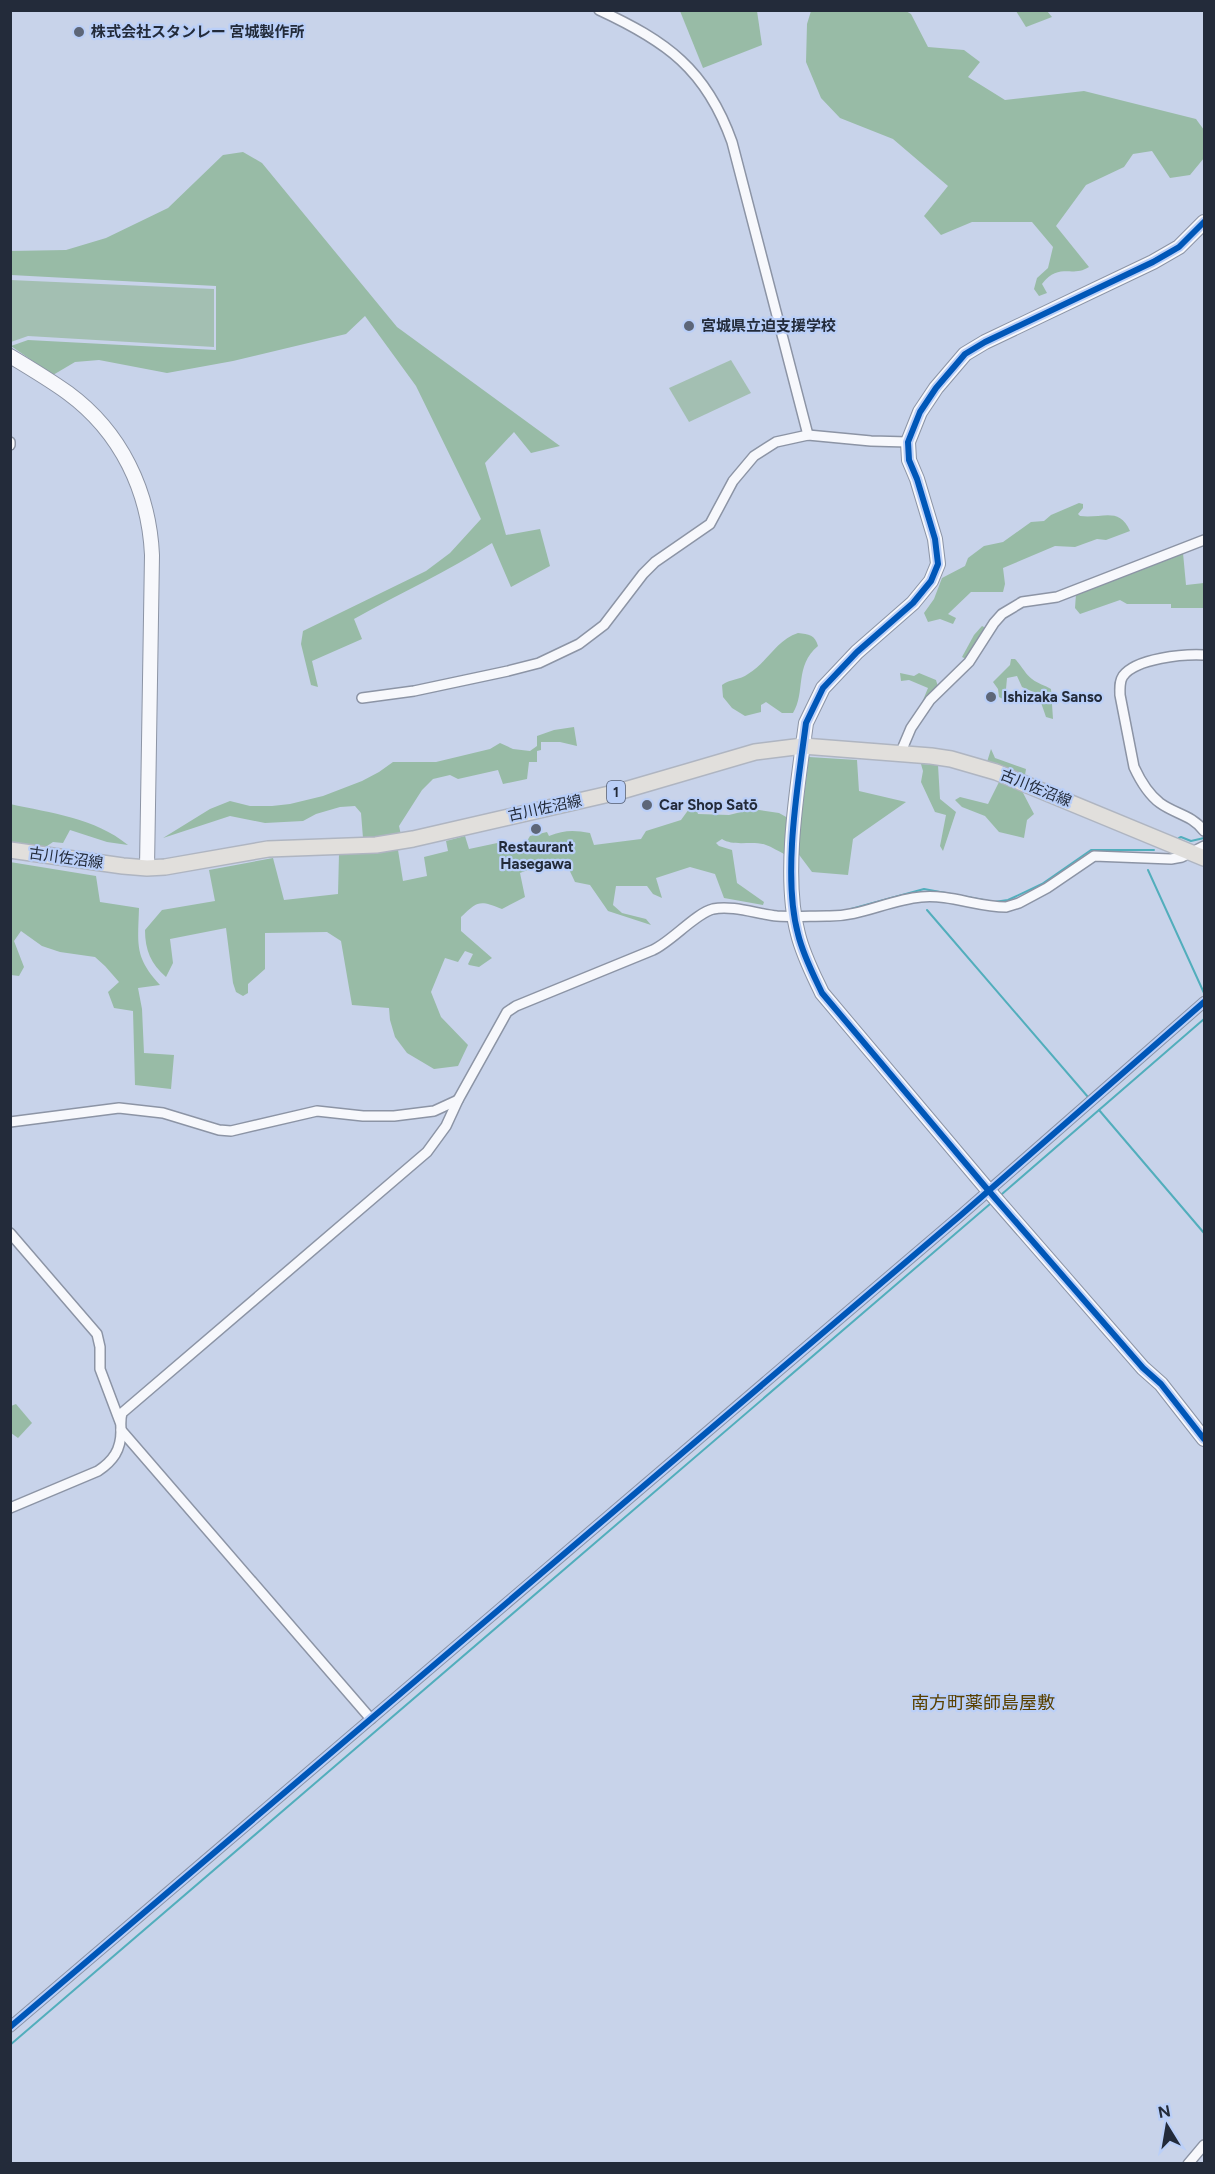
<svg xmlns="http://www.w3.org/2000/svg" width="1215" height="2174" font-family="Figtree,'Noto Sans JP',sans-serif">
<rect width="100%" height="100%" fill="#c8d3ea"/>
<g fill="#a3bfb2">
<polygon points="10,280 214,289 214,347 28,336 11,342"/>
<polygon points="731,360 751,393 689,422 669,388"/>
</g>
<g fill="#98bba6">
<polygon points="680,11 757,11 762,45 703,68"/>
<path d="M 811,11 L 906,11 L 911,14 L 928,47 L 964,50 L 980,62 L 968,77 L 1005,100 L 1084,91 L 1196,119 L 1204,130 L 1204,158 L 1190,175 L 1170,178 L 1152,151 L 1133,154 L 1124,167 L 1086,185 L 1056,226 L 1089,267 C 1072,278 1059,262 1042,284 L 1047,293 L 1039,296 L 1034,289 L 1037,278 L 1048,268 L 1053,247 L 1032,222 L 972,222 L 941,235 L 924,216 L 948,186 L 893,139 L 840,118 L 821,98 L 806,62 L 807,24 Z"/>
<polygon points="1016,11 1047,11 1052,17 1026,27"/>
<path d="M 243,152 L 262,163 L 397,327 L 560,446 L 531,453 L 514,432 L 485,463 L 506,535 L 540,529 L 550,566 L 511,587 L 492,543 C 447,572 400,593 354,619 L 362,639 L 312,661 L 318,687 L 311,685 L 301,644 L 303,631 L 426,571 L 450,553 L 481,519 L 416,386 L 365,316 L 346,334 L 233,361 L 167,373 L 99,360 L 75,362 L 53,375 L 11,346 L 28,340 L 216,350 L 216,286 L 11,275 L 10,251 L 66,250 L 106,238 L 168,208 L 223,155 Z"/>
<path d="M 1079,503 L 1083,504 L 1083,508 L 1078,514 L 1080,516 C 1102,519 1119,506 1130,531 L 1106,540 L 1097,539 L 1075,547 L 1055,546 L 1003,568 L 1005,584 L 1003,592 L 971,592 L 948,614 L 956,618 L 953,624 L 940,619 L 928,622 L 924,613 L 934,599 L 942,578 L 965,566 L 968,558 L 984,546 L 1003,542 L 1031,522 L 1044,521 L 1051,515 Z"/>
<polygon points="1183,553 1186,585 1204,583 1204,608 1171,608 1171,604 1127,604 1120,600 1080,614 1075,608 1076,594"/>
<polygon points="982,626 986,628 966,659 962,657 974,635"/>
<path d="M 798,633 C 809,634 815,635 818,646 C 794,666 806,692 793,713 L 782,713 L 766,702 L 761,705 L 761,712 L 745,716 L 732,708 L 723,697 L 722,685 C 730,679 740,680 748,674 C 768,662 776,640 798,633 Z"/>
<path d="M 1011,659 L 1015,659 C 1021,665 1026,675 1032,679 C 1038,684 1045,685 1051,689 L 1053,719 L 1046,717 L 1038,694 L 1022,687 L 1017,676 L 1007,678 L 1005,700 L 999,697 L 998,689 L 993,682 L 1010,665 Z"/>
<polygon points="900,673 914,676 919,673 936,680 938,687 921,705 928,688 909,680 901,681"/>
<polygon points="574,727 577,746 560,742 541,742 541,750 537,751 537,762 529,762 527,779 503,784 498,770 458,779 450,775 433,779 422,790 399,826 401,835 363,838 361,813 355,806 340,807 316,814 303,821 265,823 230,816 163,838 210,809 230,801 250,806 272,806 290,804 323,796 362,781 379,772 393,762 436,762 490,749 500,743 513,749 530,751 537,746 537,736 554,730"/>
<polygon points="991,749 995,758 1026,769 1025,775 1020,775 987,762"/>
<polygon points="809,757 857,760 859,791 906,802 853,839 848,875 812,872 797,852"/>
<polygon points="921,764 938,765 940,799 956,812 943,851 940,846 946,815 935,812 921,782 923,771"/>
<polygon points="999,782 1021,789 1034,814 1027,820 1024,838 999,832 985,816 962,807 955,800 960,797 988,804"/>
<path d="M 692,797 L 698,814 L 729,815 L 753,809 L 779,813 L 788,818 L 784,854 C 778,851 772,847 766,845 C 753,840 734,847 722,839 L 716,843 L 719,846 L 732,850 L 737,883 L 764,902 L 763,905 L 724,898 L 715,874 L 690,867 L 656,878 L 662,898 L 653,894 L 647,886 L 616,886 L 613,905 L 622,913 L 646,919 L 651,925 L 608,911 L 590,885 L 575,882 L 566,863 L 555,859 L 520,873 L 525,897 L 502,909 C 479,900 478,901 461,917 L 461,931 L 492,958 L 479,967 L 469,965 L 468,964 L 473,954 L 465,951 L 458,962 L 445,958 L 431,992 L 441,1017 L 468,1045 L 458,1066 L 434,1069 L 407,1053 L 395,1037 L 390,1020 L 389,1008 L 352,1005 L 341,941 L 327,932 L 265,933 L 265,969 L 248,984 L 248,993 L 243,996 L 236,992 L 233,983 L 226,928 L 170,939 L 173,963 L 166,977 C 151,964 145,950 145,930 L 162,910 L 215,901 L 209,870 L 273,858 L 284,900 L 338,894 L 339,854 L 398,850 L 403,881 L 427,876 L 424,857 L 448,851 L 446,841 L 465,836 L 469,849 L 502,842 L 513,845 L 527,841 L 530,836 L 547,832 L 549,836 C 564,830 574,830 590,833 L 594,845 L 641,839 L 646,831 L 681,820 L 689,809 Z"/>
<path d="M 10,804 C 51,813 95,818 128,845 L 107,842 L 70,830 L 63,843 L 53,842 L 44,848 L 11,843 Z"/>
<path d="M 10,862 L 96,876 L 100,902 L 139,908 C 138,944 134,957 160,985 L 138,988 L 142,1009 L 144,1053 L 174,1055 L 171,1089 L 135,1085 L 133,1011 L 114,1008 L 108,992 L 119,982 L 105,966 L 95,957 L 60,952 L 42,946 L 21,931 L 14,941 L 24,967 L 19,976 L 11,975 Z"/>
<polygon points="16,1404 32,1423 18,1438 11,1433 11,1406"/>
</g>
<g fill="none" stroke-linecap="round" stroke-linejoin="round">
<g stroke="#52aebc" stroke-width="2">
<polyline points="1179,838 1181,837 1191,841 1204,838"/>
<polyline points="1148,870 1204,993"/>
<polyline points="851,909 924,889 994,902 1008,900 1042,884 1091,850 1154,850"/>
<polyline points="927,910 1088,1097"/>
<polyline points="1099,1110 1204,1233"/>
<polyline points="1002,1194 1204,1019"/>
<polyline points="10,2045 990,1204"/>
</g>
<g stroke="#8c94a5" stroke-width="12">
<g id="street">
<path d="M 599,10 C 666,41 706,69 732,142 L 808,435"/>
<polyline points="10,442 10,445"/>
<path d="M 1204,655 C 1184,654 1136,658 1123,676 C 1119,682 1120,688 1120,695 L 1134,767 C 1140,780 1148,794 1160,803 C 1175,814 1192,815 1204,831"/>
<polyline points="362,698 414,691 508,671 539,663 579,644 604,625 643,574 655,562 710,524 733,481 754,456 776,442 808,435 871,441 908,442"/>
<polyline points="900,754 911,728 930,700 969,662 994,623 1002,614 1022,602 1057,597 1204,540"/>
<polyline points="10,1122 119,1108 163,1113 219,1130 231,1131 317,1111 363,1116 394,1116 434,1111 458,1100"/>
<polyline points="10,1233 97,1334 100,1347 100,1369 120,1422"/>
<polyline points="121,1430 371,1719"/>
<path d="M 10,1508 L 98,1471 C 113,1461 121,1450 121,1431 C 121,1424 120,1420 122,1413 L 427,1152 L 446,1126 L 458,1100 L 507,1012 L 516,1006 L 653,950 C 672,941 696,913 713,909 C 733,905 757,914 777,916 C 793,917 810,916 827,916 C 860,917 888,900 921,897 C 949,894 978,907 1006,907 L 1019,903 L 1047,888 L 1094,856 L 1171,859 L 1182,857 L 1204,846"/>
<polyline points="10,2027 961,1215 1204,1002"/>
<polyline points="1188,2164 1204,2145"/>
</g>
</g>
<g stroke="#8c94a5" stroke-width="16">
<g id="secondary">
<path d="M 1204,222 L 1179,247 L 1153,262 L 985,342 L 965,354 L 936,388 L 920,412 L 908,442 L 909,460 L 917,479 L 935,539 L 938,564 L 931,581 L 913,603 L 857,652 L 823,688 L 806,723 C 798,784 782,875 798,934 C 803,955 813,974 822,993 L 988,1190 L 1143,1368 L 1161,1384 L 1204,1439"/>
<path d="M 10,356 C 30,368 50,380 68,393 C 121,432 149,491 152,555 L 147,868"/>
</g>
</g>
<g stroke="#afb5c1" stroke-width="18">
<polyline id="primary" points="10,850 123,866 147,868 165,867 268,849 376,845 413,839 618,792 755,752 803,746 931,756 951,759 996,772 1204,858"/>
</g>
<use href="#street" stroke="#f7f8fc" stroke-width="9"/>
<use href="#secondary" stroke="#f7f8fc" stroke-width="14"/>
<use href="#primary" stroke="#e1dfdc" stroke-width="15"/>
<g stroke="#bacff8" stroke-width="10">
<g id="cycleway">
<path d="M 1204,222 L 1179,247 L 1153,262 L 985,342 L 965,354 L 936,388 L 920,412 L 908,442 L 909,460 L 917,479 L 935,539 L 938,564 L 931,581 L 913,603 L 857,652 L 823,688 L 806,723 C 798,784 782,875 798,934 C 803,955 813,974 822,993 L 988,1190 L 1143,1368 L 1161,1384 L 1204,1439"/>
<polyline points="10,2027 961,1215 1204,1002"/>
</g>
</g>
<use href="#cycleway" stroke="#0057b8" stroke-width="6"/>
</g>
<g fill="#5d6678" stroke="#bacff8" stroke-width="2">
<circle cx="79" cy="32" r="6"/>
<circle cx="689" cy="326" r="6"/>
<circle cx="991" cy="697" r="6"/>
<circle cx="647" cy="805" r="6"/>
<circle cx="536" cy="829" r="6"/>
</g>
<g text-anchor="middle" stroke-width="4.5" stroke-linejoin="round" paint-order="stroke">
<rect fill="#bacff8" stroke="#505c73" stroke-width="1.5" x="607" y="781" width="18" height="22" rx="4.5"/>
<g font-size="14" font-weight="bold" fill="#232b3a">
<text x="616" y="797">1</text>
</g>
<g font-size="15" font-weight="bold" fill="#232b3a" stroke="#bacff8" text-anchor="start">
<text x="91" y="37">株式会社スタンレー 宮城製作所</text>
<text x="701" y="331">宮城県立迫支援学校</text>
<text x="1003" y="702">Ishizaka Sanso</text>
<text x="659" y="810">Car Shop Satō</text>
<text x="536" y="852" text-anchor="middle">Restaurant<tspan x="536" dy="17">Hasegawa</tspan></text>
</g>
<g font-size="15" fill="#232b3a" stroke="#bacff8">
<text transform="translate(1036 788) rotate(22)" y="5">古川佐沼線</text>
<text transform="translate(545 808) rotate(-12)" y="5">古川佐沼線</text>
<text transform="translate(66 858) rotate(8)" y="5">古川佐沼線</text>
</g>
<g font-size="18" fill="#594000" stroke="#bacff8">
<text x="983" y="1709">南方町薬師島屋敷</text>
</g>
</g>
<rect width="1215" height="2174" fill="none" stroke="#232b3a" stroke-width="24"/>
<g transform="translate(1167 2126) rotate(349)" stroke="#bacff8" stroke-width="4.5" paint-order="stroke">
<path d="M0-4.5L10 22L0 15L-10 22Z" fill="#232b3a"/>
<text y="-9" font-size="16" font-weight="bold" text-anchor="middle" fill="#232b3a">N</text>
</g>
</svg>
